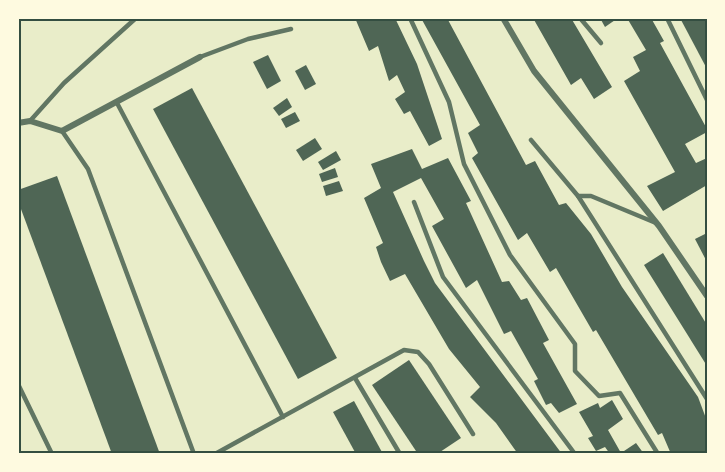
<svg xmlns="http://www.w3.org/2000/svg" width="725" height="472" font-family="Arial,sans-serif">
<rect width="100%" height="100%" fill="#e9edc9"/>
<g fill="#4f6655">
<polygon points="355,18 395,18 417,64 442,139 429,146 410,111 404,114 395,99 405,92 397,75 389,81 378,46 369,51"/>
<polygon points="421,18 447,18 526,165 535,161 559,205 566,203 591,234 622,287 698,397 707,421 707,454 671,454 662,433 658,435 596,330 593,332 556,268 550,272 527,233 518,240 472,158 478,153 468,133 480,125"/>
<polygon points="533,18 571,18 612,87 594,99 581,78 571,85"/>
<polygon points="600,18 618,18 605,27"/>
<polygon points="627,18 651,18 664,41 660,43 707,129 707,132 685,144 696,163 707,158 707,185 663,211 647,186 675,172 624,81 640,71 633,57 646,50"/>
<polygon points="680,18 707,18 707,69"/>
<polygon points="268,55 281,81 267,89 253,62"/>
<polygon points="306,65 316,84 305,90 295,71"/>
<polygon points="192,88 337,358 298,379 153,109"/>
<polygon points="287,98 292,107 279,116 273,108"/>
<polygon points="295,112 300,121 286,128 281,119"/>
<polygon points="315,138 322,149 303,161 296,150"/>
<polygon points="412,149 422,169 448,158 471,201 466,203 502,282 509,281 521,300 527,298 549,340 543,343 577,404 559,413 551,403 546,405 534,381 538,379 511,331 504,334 477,280 466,288 432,226 444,219 421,178 393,192 424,261 435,283 562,454 518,454 496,423 470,397 480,387 449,349 405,274 390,281 381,262 376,247 383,243 364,198 381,188 371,164"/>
<polygon points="336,151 341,160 323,170 318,162"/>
<polygon points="335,168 338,177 322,182 319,174"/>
<polygon points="57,176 160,454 112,454 18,201 18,190"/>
<polygon points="339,181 343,191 326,196 323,186"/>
<polygon points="707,233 707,262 695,239"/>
<polygon points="663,253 707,325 707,366 644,265"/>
<polygon points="409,360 461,438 437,454 418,454 372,385"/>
<polygon points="612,400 623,419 608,430 621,453 636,443 644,454 610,454 605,447 596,451 588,438 593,436 579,412 598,403 600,408"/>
<polygon points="354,401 383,454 356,454 333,412"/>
</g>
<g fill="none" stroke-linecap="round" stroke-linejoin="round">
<g stroke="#617663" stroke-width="4.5">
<polyline points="410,18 449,102 464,164 510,255 575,344 575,371 599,396 620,393 658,454"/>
<polyline points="580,18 601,43"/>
<polyline points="667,18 707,100"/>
<polyline points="200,57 248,39 291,29"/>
<polyline points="117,103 283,417"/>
<polyline points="30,121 64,83 136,18"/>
<polyline points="62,131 88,169 194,454"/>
<polyline points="531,140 578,196 707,399"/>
<polyline points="578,196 591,196 656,223"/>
<polyline points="414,202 443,277 575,454"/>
<polyline points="355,378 400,454"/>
<polyline points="18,384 52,454"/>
<polyline points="215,454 404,350 418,352 429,364 473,434"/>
</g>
<g stroke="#617663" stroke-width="6">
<polyline points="503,18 534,71 659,226 707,296"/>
<polyline points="18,123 30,121 62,131 200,57"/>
</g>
</g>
<rect width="725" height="472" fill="none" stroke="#fefae0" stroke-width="39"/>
<rect x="20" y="20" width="686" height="432" fill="none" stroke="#344e41" stroke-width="2"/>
</svg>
